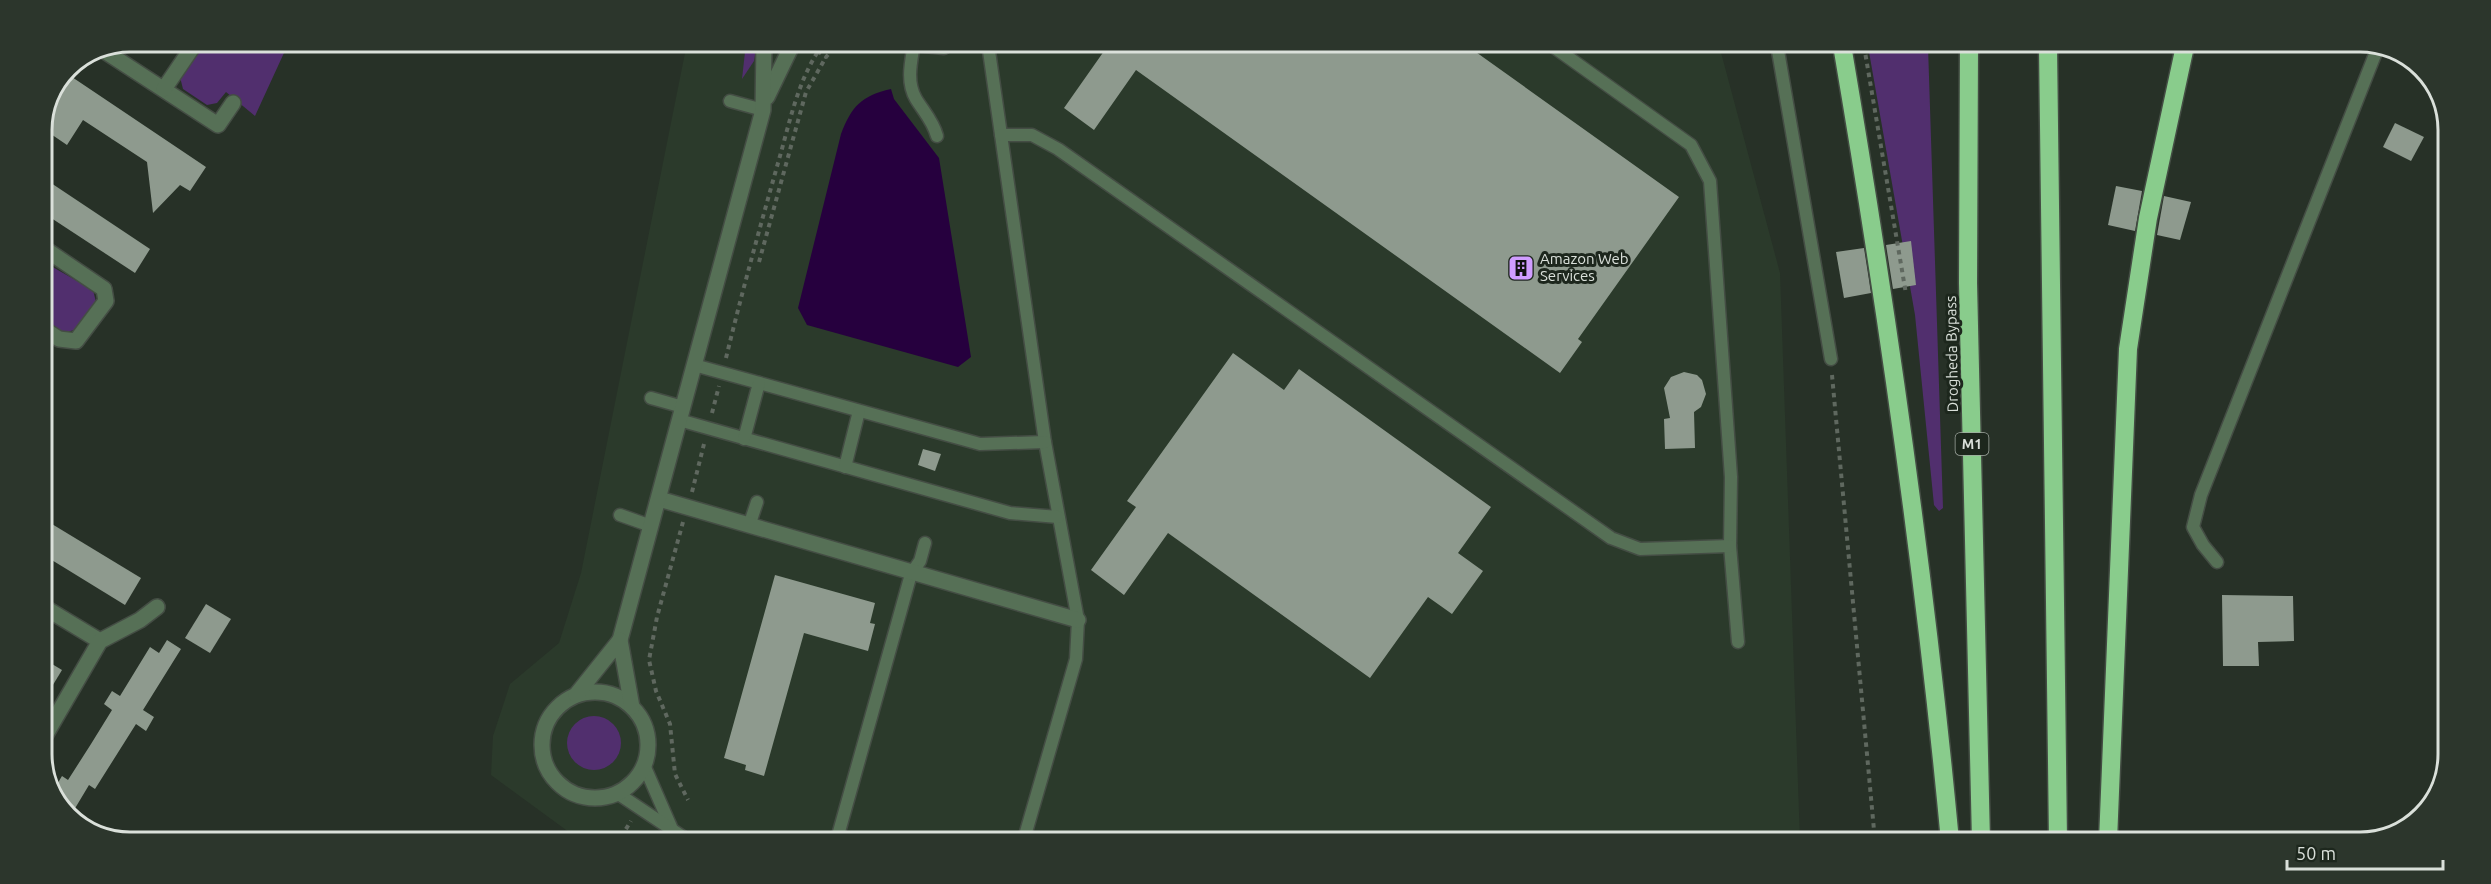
<svg xmlns="http://www.w3.org/2000/svg" width="2491" height="884" font-family="Ubuntu,sans-serif">
<rect width="100%" height="100%" fill="#273127"/>
<polygon fill="#2b3a2b" points="687,43 1719,45 1780,273 1800,841 577,838 491,775 493,736 510,684 559,643 581,573"/>
<g fill="#512f6e">
<polygon points="204,42 289,42 255,116 226,92 217,103 207,105 183,89 180,77"/>
<polygon points="746,43 757,43 754,61 742,79"/>
<polygon points="1868,46 1928,46 1943,508 1939,511 1934,505 1915,315"/>
<polygon points="42,261 93,290 96,302 78,329 63,333 46,322 42,311"/>
<circle cx="594" cy="743" r="27"/>
</g>
<path fill="#26003e" d="M 891,89 L 894,99 L 939,158 L 971,357 L 958,367 L 807,325 L 798,308 L 841,134 C 852,106 861,96 891,89 Z"/>
<g fill="#8e9a8e">
<polygon points="1109,44 1466,45 1679,197 1578,339 1582,342 1560,373 1136,70 1094,130 1064,108"/>
<polygon points="66,73 206,167 190,191 180,185 153,213 147,162 83,120 67,145 42,128"/>
<polygon points="2395,123 2424,137 2411,161 2383,147"/>
<polygon points="42,177 150,249 135,273 42,212"/>
<polygon points="2116,186 2142,191 2135,231 2108,225"/>
<polygon points="2164,196 2191,202 2180,240 2157,235"/>
<polygon points="1911,241 1916,285 1893,289 1886,245"/>
<polygon points="1864,248 1871,293 1844,298 1836,252"/>
<polygon points="1233,353 1284,390 1299,369 1491,507 1458,553 1483,571 1452,614 1428,597 1370,678 1168,533 1124,595 1091,570 1136,507 1127,501"/>
<polygon points="1684,372 1697,375 1702,380 1706,394 1701,407 1694,412 1695,448 1665,449 1664,419 1670,418 1664,388 1671,377"/>
<polygon points="923,449 941,454 935,471 918,465"/>
<polygon points="42,518 141,578 125,605 42,554"/>
<polygon points="775,575 875,603 870,623 875,624 868,651 804,633 764,776 745,770 746,765 724,758"/>
<polygon points="2222,595 2293,596 2294,641 2258,642 2259,666 2223,666"/>
<polygon points="206,604 231,619 210,653 185,638"/>
<polygon points="167,640 181,649 143,710 154,717 146,731 136,724 95,789 89,785 71,815 60,808 52,786 56,786 62,776 68,780 91,744 112,710 104,704 112,691 120,696 150,647 159,653"/>
<polygon points="42,658 62,670 42,703"/>
</g>
<g fill="none" stroke-linecap="round" stroke-linejoin="round">
<g stroke="#444d44" stroke-width="15">
<g id="lane">
<path d="M 914,44 C 911,62 906,82 916,99 C 924,112 933,121 937,136"/>
<polyline points="988,44 1045,442 1078,620 1076,659 1024,839"/>
<polyline points="914,45 944,48"/>
<polyline points="1551,45 1691,145 1710,181 1731,477 1730,546 1738,642"/>
<polyline points="1777,45 1831,359"/>
<polyline points="730,101 763,110"/>
<polyline points="1001,135 1032,135 1058,149 1611,538 1640,549 1730,546"/>
<polyline points="694,365 980,444 1045,442"/>
<polyline points="651,398 683,407"/>
<polyline points="679,420 1010,513 1058,517"/>
<polyline points="744,439 759,383"/>
<polyline points="845,467 859,411"/>
<polyline points="620,515 651,526"/>
<polyline points="749,526 757,502"/>
<polyline points="2217,562 2203,545 2193,527 2201,495 2378,47"/>
<polyline points="644,765 671,827"/>
<polyline points="617,793 686,839"/>
<polyline points="837,839 911,574 920,561 925,543"/>
</g>
</g>
<g stroke="#444d44" stroke-width="18">
<g id="street">
<polyline points="106,52 218,125 233,103"/>
<polyline points="164,89 196,42"/>
<polyline points="767,97 793,43"/>
<polyline points="42,247 104,289 106,301 76,341 59,339 42,328"/>
<polyline points="659,499 1078,620"/>
<polyline points="42,606 100,641"/>
<polyline points="620,640 763,110 764,43"/>
<circle cx="595" cy="745" r="53"/>
<polyline points="576,695 620,640 632,707"/>
<polyline points="42,741 100,641 140,620 157,607"/>
</g>
</g>
<g stroke="#444d44" stroke-width="21">
<g id="highway">
<path d="M 1842,45 C 1887,309 1925,575 1950,841"/>
<polyline points="1969,46 1968,283 1981,841"/>
<polyline points="2048,46 2058,841"/>
<polyline points="2108,841 2128,349 2148,218 2185,46"/>
</g>
</g>
<g stroke="#5f685f" stroke-width="4" stroke-dasharray="4.5 4.5" stroke-linecap="butt">
<polyline points="810,46 826,57 839,43"/>
<polyline points="1864,46 1906,294"/>
<polyline points="759,262 806,92 826,57"/>
<path d="M 726,358 C 742,292 760,227 778,163 C 790,122 798,77 824,43"/>
<polyline points="1832,375 1875,841"/>
<polyline points="712,413 719,386"/>
<polyline points="692,492 704,444"/>
<polyline points="683,522 657,617 649,660 656,691 670,724 675,774 688,800"/>
<polyline points="586,836 598,833 621,837 631,821"/>
</g>
<use href="#lane" stroke="#567056" stroke-width="12"/>
<use href="#street" stroke="#567056" stroke-width="15"/>
<use href="#highway" stroke="#89cc8c" stroke-width="18"/>
</g>
<defs>
<g id="building-square" transform="scale(1.35)"><rect x="-9" y="-9" width="18" height="18" rx="4" fill="#d09dff" stroke="#1d271d"/><path d="M-4-6H4V6H1V3H-1V6H-4ZM-2.5-4.3h1.7v1.8h-1.7ZM.8-4.3h1.7v1.8H.8ZM-2.5-1h1.7V.8h-1.7ZM.8-1h1.7V.8H.8Z" fill="#111"/></g>
</defs>
<g fill-rule="evenodd">
<use href="#building-square" x="1521" y="268"/>
</g>
<g text-anchor="middle" stroke-width="6" stroke-linejoin="round" paint-order="stroke">
<rect fill="#1d271d" stroke="#a1a8a1" stroke-width="1.5" x="1955.5" y="433" width="33" height="22" rx="4.5"/>
<g font-size="14" font-weight="bold" fill="#dae0da">
<text x="1972" y="449">M1</text>
</g>
<g font-size="15" fill="#dae0da" stroke="#1d271d" text-anchor="start">
<text x="1540" y="264">Amazon Web<tspan x="1540" dy="17">Services</tspan></text>
</g>
<g font-size="15" fill="#dae0da" stroke="#1d271d">
<text transform="translate(1952 354) rotate(-91)" y="5">Drogheda Bypass</text>
</g>
</g>
<path d="M0 0H2491V884H0ZM130 52H2360A78 78 0 0 1 2438 130V754A78 78 0 0 1 2360 832H130A78 78 0 0 1 52 754V130A78 78 0 0 1 130 52Z" fill="#2c362c" fill-rule="evenodd"/>
<path fill="none" stroke="#dae0da" stroke-width="3" d="M130 52H2360A78 78 0 0 1 2438 130V754A78 78 0 0 1 2360 832H130A78 78 0 0 1 52 754V130A78 78 0 0 1 130 52Z"/>
<path d="M2287 860v9h156v-9" fill="none" stroke="#dae0da" stroke-width="3"/>
<text x="2296" y="860" font-size="18" fill="#dae0da" stroke="#1d271d" stroke-width="4.5" paint-order="stroke">50 m</text>
</svg>
